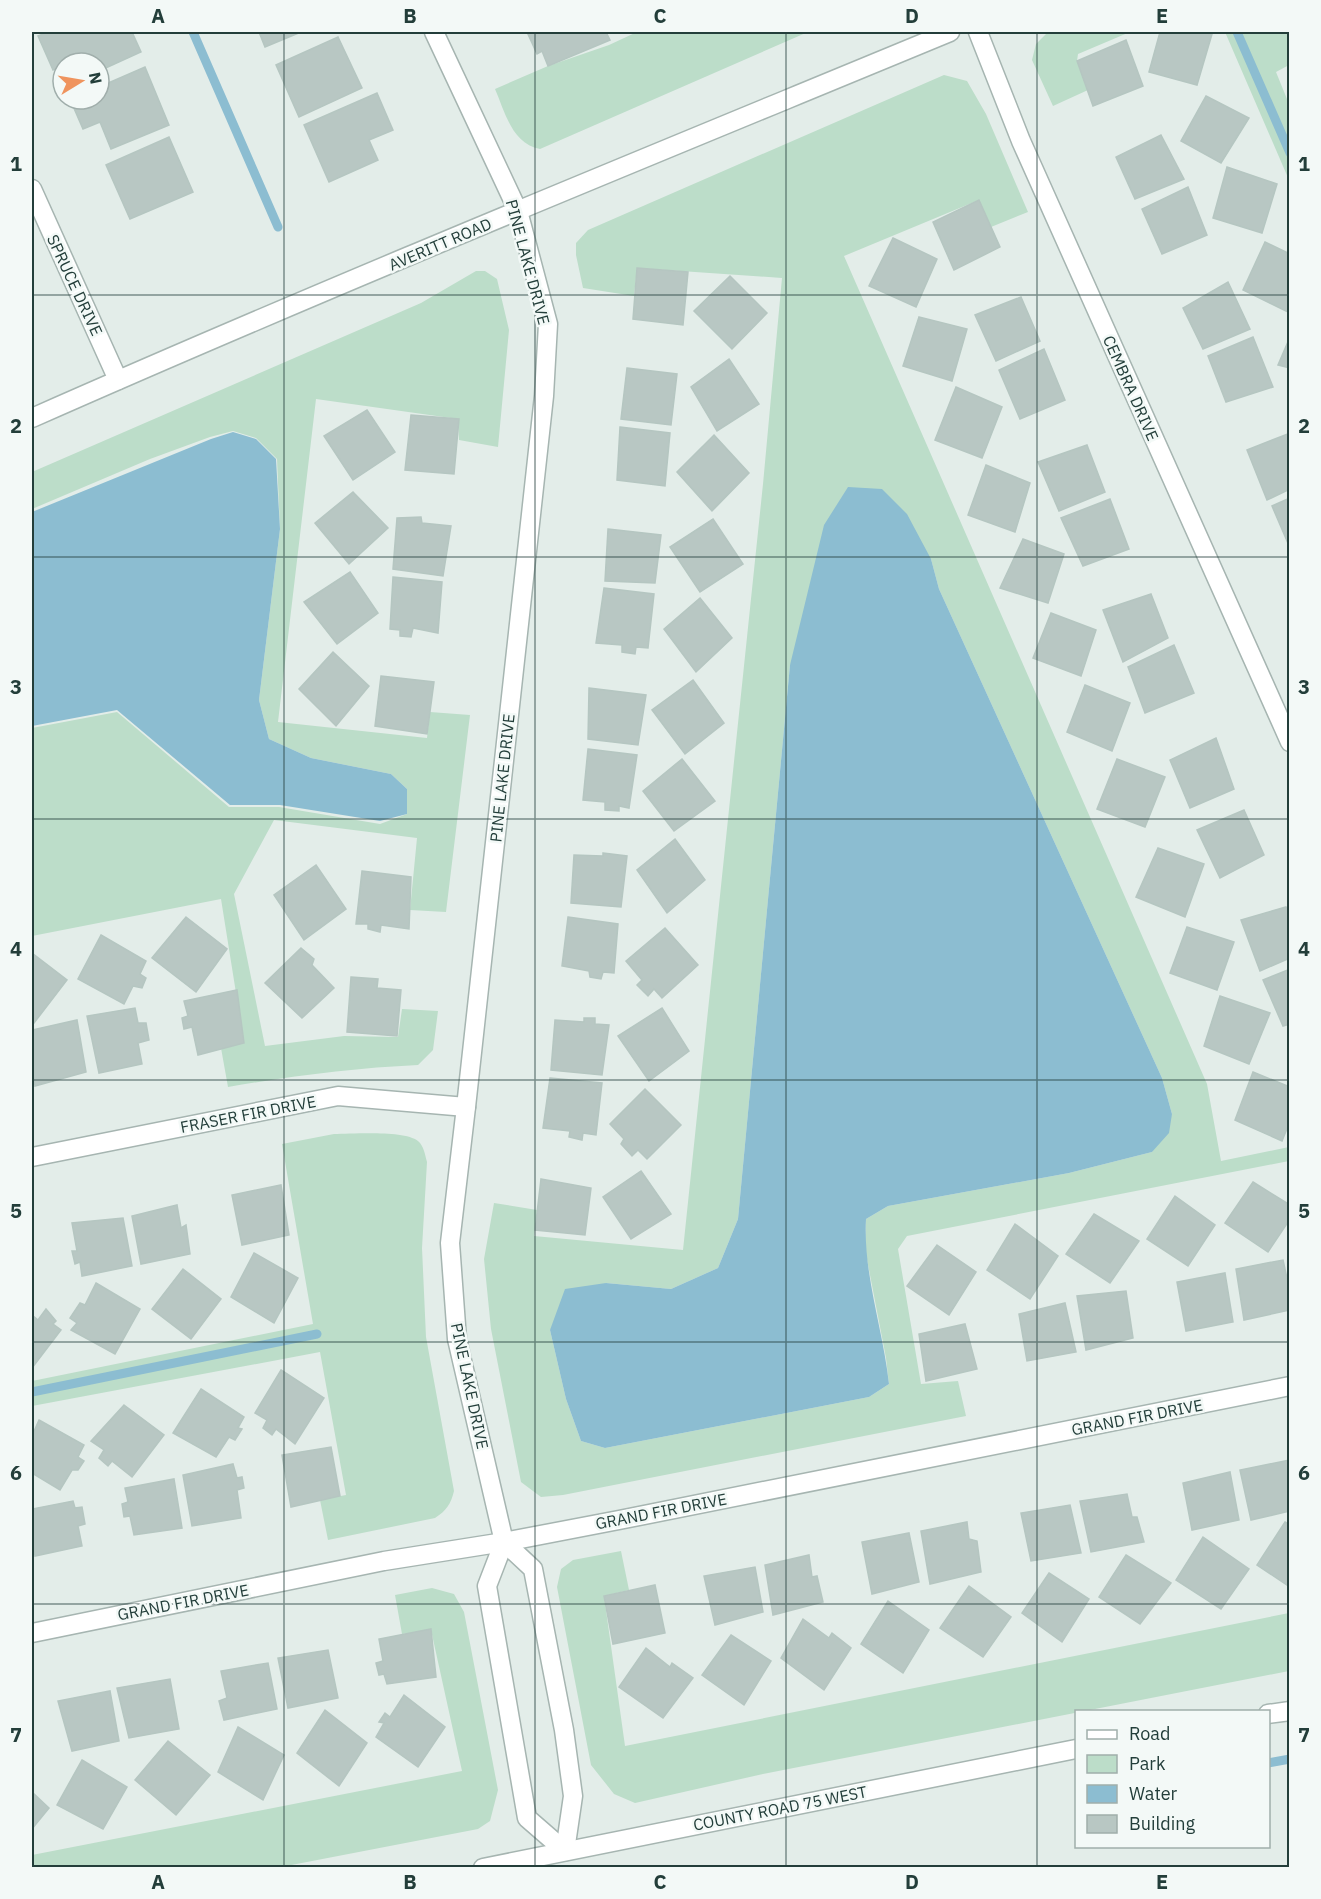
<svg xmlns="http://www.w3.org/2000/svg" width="1321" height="1899" font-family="'IBM Plex Sans',sans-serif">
<rect width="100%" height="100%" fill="#e3ede9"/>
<g fill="#bcddc9" fill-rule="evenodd">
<path d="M 637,32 L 808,32 L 540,149 C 512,144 505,112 495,89 L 548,66 L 609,45 Z"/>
<polygon points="1048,32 1130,32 1078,54 1077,61 1088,90 1053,106 1032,60 1036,44"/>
<polygon points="1225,32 1289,32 1289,65 1276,72 1289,104 1289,180"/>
<path d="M 944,75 L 967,81 L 986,114 L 1028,212 L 991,227 L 979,200 L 844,256 L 1207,1084 L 1221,1161 L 1289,1147 L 1289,1161 L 907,1236 L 898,1249 L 921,1384 L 958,1381 L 966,1416 L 563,1495 L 541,1497 L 521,1482 L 491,1329 L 484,1259 L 494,1203 L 537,1210 L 534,1236 L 683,1250 L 763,484 L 782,278 L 637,268 L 634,296 L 583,288 L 576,255 L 576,243 L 588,230 ZM 931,559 L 939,589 L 1162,1078 L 1172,1114 L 1152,1152 L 1069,1173 L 888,1206 L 866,1219 L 865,1249 L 886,1358 L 889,1384 L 869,1397 L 605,1448 L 581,1441 L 566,1399 L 550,1330 L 606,1283 L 671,1289 L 718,1268 L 738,1219 L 790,665 Z"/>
<path d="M 476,271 L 485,271 L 497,279 L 509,330 L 498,447 L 459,440 L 458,419 L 316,399 L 278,722 L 427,738 L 430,712 L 470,715 L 446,912 L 410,910 L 417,838 L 274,820 L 234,894 L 265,1046 L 344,1036 L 398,1037 L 402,1009 L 438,1011 L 433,1050 L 418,1065 C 354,1068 292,1076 228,1087 L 221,1048 L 244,1043 L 221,899 L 32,936 L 32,728 L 117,712 L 229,807 L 279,807 L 380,824 L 407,814 L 407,789 L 391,774 L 311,758 L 269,739 L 259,700 L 280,529 L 277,459 L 256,438 L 233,431 L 210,437 L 150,459 L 32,509 L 32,472 L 421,303 Z"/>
<path d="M 334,1134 C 353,1134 404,1130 418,1141 C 424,1146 425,1155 427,1162 L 422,1248 L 426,1337 L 454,1491 C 451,1504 446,1511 435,1518 L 328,1540 L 320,1500 L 346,1495 L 320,1352 L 32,1406 L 32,1381 L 313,1324 L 282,1144 Z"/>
<polygon points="621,1551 629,1590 604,1596 625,1746 1289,1613 1289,1671 763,1774 635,1803 614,1794 591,1765 557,1587 561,1569 573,1560"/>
<polygon points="432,1588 454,1594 464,1612 498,1790 490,1821 478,1829 281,1867 32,1868 32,1855 462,1771 431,1630 402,1634 395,1595"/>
</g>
<g fill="#8cbdd1">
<polygon points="233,432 256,439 276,459 280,529 259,700 269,739 311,758 391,774 407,789 407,814 380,821 280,805 230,805 117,710 32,726 32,512 211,439"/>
<path d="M 848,487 L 882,489 L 907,514 L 931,559 L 939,589 L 1162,1078 L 1172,1114 L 1169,1133 L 1152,1152 L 1069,1173 L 888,1206 L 866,1219 C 863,1274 883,1329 889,1384 L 869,1397 L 605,1448 L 581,1441 L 566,1399 L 550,1330 L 565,1289 L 606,1283 L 671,1289 L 718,1268 L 738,1219 L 790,665 L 824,525 Z"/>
</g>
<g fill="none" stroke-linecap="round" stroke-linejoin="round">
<g stroke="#8cbdd1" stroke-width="9">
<polyline points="193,32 278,227"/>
<polyline points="1237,32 1290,153"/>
<polyline points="32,1392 317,1334"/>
<polyline points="1268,1763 1290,1759"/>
</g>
</g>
<g fill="#b8c7c3" stroke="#b5c6c1" stroke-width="1.5">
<polygon points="48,32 132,32 141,52 99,71 99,63 84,63 81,57 68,63 63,63 63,65 53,70 38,36"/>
<polygon points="259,32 301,32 265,47"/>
<polygon points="527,32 606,32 610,40 548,66 542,51 537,54"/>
<polygon points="1160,32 1200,32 1212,34 1197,85 1149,72"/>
<polygon points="338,37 362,88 299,117 276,65"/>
<polygon points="1126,40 1143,86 1093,106 1077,61"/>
<polygon points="145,67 169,125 111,149 100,122 83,129 70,99 99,99 99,87"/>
<polygon points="377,93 393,130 369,140 378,160 329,182 304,125"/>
<polygon points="1206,96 1249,118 1221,163 1181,141"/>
<polygon points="1161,135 1184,179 1135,199 1116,157"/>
<polygon points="169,137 193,192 130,219 106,165"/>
<polygon points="1227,167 1277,184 1262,233 1213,218"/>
<polygon points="1188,187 1207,235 1162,254 1142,209"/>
<polygon points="979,200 1000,247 954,270 933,222"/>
<polygon points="893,238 937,259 916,307 869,286"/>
<polygon points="1265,242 1290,254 1290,308 1288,312 1243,290"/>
<polygon points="637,268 688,272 683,325 633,319"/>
<polygon points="730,276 767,313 732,349 694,311"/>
<polygon points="1228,282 1250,329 1203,349 1183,308"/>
<polygon points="1021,297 1040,341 996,361 975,315"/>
<polygon points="919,317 967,329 952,381 903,366"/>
<polygon points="1253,337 1273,387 1226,402 1208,356"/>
<polygon points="1290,337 1290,368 1278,365"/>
<polygon points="1044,349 1065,400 1020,419 999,370"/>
<polygon points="729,359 759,404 717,431 691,387"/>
<polygon points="627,368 677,374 671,425 621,419"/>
<polygon points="956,387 1002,407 982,458 935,440"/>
<polygon points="367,410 395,452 353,480 324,436"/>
<polygon points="411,415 459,419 454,474 405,470"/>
<polygon points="620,427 670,433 665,486 617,480"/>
<polygon points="1290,433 1290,489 1267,500 1247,450"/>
<polygon points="714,435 749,473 712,511 677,472"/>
<polygon points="1087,445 1105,492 1059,511 1038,462"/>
<polygon points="986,465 1030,483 1015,532 968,515"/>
<polygon points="353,492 388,528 349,564 315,523"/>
<polygon points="1290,498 1290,548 1272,506"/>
<polygon points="1110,499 1129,549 1083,566 1061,518"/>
<polygon points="421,517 422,523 451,526 443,576 393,569 397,518"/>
<polygon points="713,519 743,564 700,592 670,547"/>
<polygon points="608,529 661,535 655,583 605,581"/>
<polygon points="1023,539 1064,554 1048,603 1000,588"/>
<polygon points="350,572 378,613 337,644 304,602"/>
<polygon points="393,577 442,582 438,633 413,628 411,637 400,636 400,630 390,629"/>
<polygon points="604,588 654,594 648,648 636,647 635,654 622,652 622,645 596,643"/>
<polygon points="1151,594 1168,638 1123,662 1103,610"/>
<polygon points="700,598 732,638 696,672 664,629"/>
<polygon points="1051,613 1096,630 1081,676 1033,658"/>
<polygon points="1174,645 1194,693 1145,713 1128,667"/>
<polygon points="333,652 369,686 336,726 299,689"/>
<polygon points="381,676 434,682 427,734 375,726"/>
<polygon points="693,680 724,723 685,754 652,710"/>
<polygon points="1085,685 1130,703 1112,751 1067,732"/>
<polygon points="589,688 646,695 638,745 588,739"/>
<polygon points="1216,738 1234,789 1190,808 1170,760"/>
<polygon points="588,749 637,755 629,808 619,806 619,811 605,810 605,802 583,800"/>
<polygon points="682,759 715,801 674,831 643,791"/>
<polygon points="1117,759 1165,777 1145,827 1097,809"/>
<polygon points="1244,810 1264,855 1220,878 1197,830"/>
<polygon points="675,839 705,880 667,913 637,870"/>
<polygon points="1158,848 1204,864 1185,917 1136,897"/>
<polygon points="603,853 627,856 621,907 571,903 574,855 603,856"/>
<polygon points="316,865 346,909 304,940 274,895"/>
<polygon points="362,871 411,877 409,929 381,925 380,932 368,929 368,924 356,924"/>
<polygon points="1286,907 1290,915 1290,958 1260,971 1241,920"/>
<polygon points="186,917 227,949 196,992 152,958"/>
<polygon points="568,917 618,924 614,973 603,972 601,979 590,977 589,971 562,966"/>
<polygon points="1187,927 1234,942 1217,990 1170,973"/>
<polygon points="665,928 698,965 662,998 654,989 648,996 637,985 642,980 626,961"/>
<polygon points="101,935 146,961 140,974 146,978 142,988 133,986 124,1004 78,979"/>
<polygon points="301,948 314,959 312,965 334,988 302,1018 265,983"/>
<polygon points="32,953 67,980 34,1023 32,1020"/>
<polygon points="1290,969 1290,1024 1283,1026 1263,980"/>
<polygon points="351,977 378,979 377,988 401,990 397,1036 347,1032"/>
<polygon points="237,990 244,1043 198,1055 192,1027 184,1029 182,1018 188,1016 184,1001"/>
<polygon points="1220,996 1270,1013 1249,1064 1204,1046"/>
<polygon points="135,1008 138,1023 146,1023 149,1040 138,1043 142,1064 99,1073 87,1016"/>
<polygon points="662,1008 689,1051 649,1081 618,1036"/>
<polygon points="584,1018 595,1018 595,1024 609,1025 602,1075 551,1070 555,1020 584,1022"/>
<polygon points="77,1020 86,1072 35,1086 32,1067 32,1030"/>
<polygon points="1253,1072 1290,1087 1290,1121 1282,1141 1235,1120"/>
<polygon points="550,1078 602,1083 596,1135 583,1133 582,1140 569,1137 570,1131 543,1128"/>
<polygon points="645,1089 681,1125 647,1159 638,1150 632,1156 621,1144 624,1139 610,1124"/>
<polygon points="641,1171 671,1214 631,1239 603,1197"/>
<polygon points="541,1179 591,1188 585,1235 535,1230"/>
<polygon points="1253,1182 1290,1205 1290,1219 1268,1252 1225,1223"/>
<polygon points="281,1185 289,1235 242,1245 232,1195"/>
<polygon points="1175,1196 1215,1225 1188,1266 1147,1239"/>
<polygon points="177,1205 181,1228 186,1225 190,1254 141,1264 132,1216"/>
<polygon points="1094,1214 1139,1241 1110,1283 1066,1254"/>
<polygon points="123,1218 132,1266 82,1276 80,1262 75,1264 72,1251 77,1251 72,1223"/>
<polygon points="1015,1224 1058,1256 1030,1299 987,1270"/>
<polygon points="937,1245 976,1272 949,1315 907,1286"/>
<polygon points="254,1253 298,1278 274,1323 231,1297"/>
<polygon points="1283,1260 1290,1292 1290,1310 1244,1320 1236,1269"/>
<polygon points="183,1269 221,1299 191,1339 152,1309"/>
<polygon points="1225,1273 1233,1322 1186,1331 1177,1282"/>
<polygon points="96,1283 140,1309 115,1354 71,1330 77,1323 70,1318 80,1303 85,1305"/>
<polygon points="1126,1291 1133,1338 1086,1350 1077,1296"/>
<polygon points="1065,1303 1076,1352 1027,1361 1019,1314"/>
<polygon points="46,1309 56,1321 53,1324 61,1330 32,1368 32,1315 38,1320"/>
<polygon points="965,1324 977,1369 926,1381 919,1334"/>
<polygon points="281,1370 324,1398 295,1444 276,1429 272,1435 263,1428 267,1420 255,1413"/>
<polygon points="201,1389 244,1417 238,1428 242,1429 235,1440 229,1437 216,1457 173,1433"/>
<polygon points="124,1405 164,1435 132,1477 112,1461 108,1466 99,1458 104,1450 91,1441"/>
<polygon points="39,1420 84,1445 78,1457 84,1461 78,1470 72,1470 60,1490 32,1473 32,1436"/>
<polygon points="331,1447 340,1496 291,1507 282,1455"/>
<polygon points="1290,1460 1290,1511 1251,1520 1240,1470"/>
<polygon points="233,1464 237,1478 242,1477 244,1488 237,1490 241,1518 192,1526 183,1475"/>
<polygon points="1230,1472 1239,1520 1192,1530 1183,1483"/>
<polygon points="174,1479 182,1528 134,1535 130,1516 124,1517 122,1504 128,1502 125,1488"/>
<polygon points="1127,1494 1132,1517 1137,1517 1144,1542 1091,1552 1080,1501"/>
<polygon points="73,1501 75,1508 82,1507 85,1524 78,1526 82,1546 35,1556 32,1539 32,1509"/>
<polygon points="1070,1505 1081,1553 1031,1561 1021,1513"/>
<polygon points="967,1522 969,1539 977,1541 981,1572 930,1584 921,1531"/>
<polygon points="1285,1522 1290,1525 1290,1587 1257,1565"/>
<polygon points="909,1533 919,1582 872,1594 862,1542"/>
<polygon points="1203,1537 1249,1569 1221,1609 1176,1580"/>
<polygon points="809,1555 812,1577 817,1576 823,1602 773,1615 765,1565"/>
<polygon points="1126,1555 1171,1583 1140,1624 1099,1597"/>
<polygon points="755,1567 763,1612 715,1625 704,1576"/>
<polygon points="1049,1573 1089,1599 1062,1642 1022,1613"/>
<polygon points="655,1585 665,1633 613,1644 604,1596"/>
<polygon points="969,1586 1011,1617 983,1657 940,1628"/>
<polygon points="888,1601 929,1630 903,1673 861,1644"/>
<polygon points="803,1619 829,1638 832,1633 851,1648 824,1690 781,1658"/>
<polygon points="431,1629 436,1677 387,1684 384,1674 379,1675 376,1663 383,1661 379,1639"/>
<polygon points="731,1635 771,1661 744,1705 702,1675"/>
<polygon points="646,1648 670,1667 672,1663 693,1678 663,1718 619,1687"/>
<polygon points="328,1650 338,1698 288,1708 278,1658"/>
<polygon points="268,1663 277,1709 224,1720 219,1701 227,1698 221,1671"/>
<polygon points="170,1679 179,1729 129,1738 117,1688"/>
<polygon points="110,1691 119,1741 72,1751 58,1701"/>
<polygon points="404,1695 445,1727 418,1767 376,1737 384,1723 379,1722 385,1713 390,1717"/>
<polygon points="325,1710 367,1743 339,1786 297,1753"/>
<polygon points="238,1727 284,1755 263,1800 218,1772"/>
<polygon points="168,1741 210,1775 176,1815 135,1780"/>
<polygon points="82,1760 127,1787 103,1829 57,1805"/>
<polygon points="32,1792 49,1808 32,1829"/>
</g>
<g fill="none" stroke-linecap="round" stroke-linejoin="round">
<g stroke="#a6b5b1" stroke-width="21">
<g id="street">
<polyline points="434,32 518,211 548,324 544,396 466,1107 450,1243 457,1339 504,1542 487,1586 527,1818 565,1851"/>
<polyline points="978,32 1021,141 1290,742"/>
<polyline points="32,189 118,380"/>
<path d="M 32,418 C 335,284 643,159 950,32"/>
<polyline points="32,1157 338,1096 466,1107"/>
<polyline points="504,1542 533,1569 564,1730 573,1796 565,1851"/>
<polyline points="32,1633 384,1561 504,1542 619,1520 1290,1386"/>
<polyline points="1268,1714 1290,1711"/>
<polyline points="483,1868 1076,1749"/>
</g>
</g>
<use href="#street" stroke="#fff" stroke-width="18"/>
</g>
<path fill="none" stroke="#233e3a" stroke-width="1.5" stroke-opacity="0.55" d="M 284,32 L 284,1868M 535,32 L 535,1868M 786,32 L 786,1868M 1037,32 L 1037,1868M 32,295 L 1290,295M 32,557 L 1290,557M 32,819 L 1290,819M 32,1080 L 1290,1080M 32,1342 L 1290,1342M 32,1604 L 1290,1604"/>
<g text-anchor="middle" stroke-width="5" stroke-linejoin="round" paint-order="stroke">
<g font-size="16" fill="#233e3a" stroke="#f3f9f7">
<text transform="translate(440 244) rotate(-23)" y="6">AVERITT ROAD</text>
<text transform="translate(528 262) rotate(75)" y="6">PINE LAKE DRIVE</text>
<text transform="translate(75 285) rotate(65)" y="6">SPRUCE DRIVE</text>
<text transform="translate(1131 388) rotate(66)" y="6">CEMBRA DRIVE</text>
<text transform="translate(502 778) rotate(-84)" y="6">PINE LAKE DRIVE</text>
<text transform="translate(248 1114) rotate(-11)" y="6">FRASER FIR DRIVE</text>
<text transform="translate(470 1386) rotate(78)" y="6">PINE LAKE DRIVE</text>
<text transform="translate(1137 1417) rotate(-11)" y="6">GRAND FIR DRIVE</text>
<text transform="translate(661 1511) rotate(-11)" y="6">GRAND FIR DRIVE</text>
<text transform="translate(183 1602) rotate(-11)" y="6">GRAND FIR DRIVE</text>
<text transform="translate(780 1808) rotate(-11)" y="6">COUNTY ROAD 75 WEST</text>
</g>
</g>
<rect width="1321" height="1899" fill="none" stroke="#f3f9f7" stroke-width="66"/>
<rect x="1075" y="1710" width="195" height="138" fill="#f3f9f7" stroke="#a0aeab" stroke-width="1.5"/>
<rect x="1087" y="1730" width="30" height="9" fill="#ffffff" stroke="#a0aeab" stroke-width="1.5"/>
<text x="1129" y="1740" font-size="18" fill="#233e3a">Road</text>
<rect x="1087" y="1755" width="30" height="18" fill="#bcddc9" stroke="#a0aeab" stroke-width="1.5"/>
<text x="1129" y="1770" font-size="18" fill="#233e3a">Park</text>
<rect x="1087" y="1785" width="30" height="18" fill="#8cbdd1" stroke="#a0aeab" stroke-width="1.5"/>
<text x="1129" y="1800" font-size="18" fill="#233e3a">Water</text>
<rect x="1087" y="1815" width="30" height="18" fill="#b8c7c3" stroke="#a0aeab" stroke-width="1.5"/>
<text x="1129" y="1830" font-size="18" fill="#233e3a">Building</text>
<g transform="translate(81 81) rotate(79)"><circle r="28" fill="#f3f9f7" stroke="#a0aeab" stroke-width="1.5"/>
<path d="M0-4.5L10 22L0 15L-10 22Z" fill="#ef945e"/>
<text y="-9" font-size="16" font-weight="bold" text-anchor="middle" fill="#233e3a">N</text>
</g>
<rect x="33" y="33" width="1255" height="1833" fill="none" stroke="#233e3a" stroke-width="2"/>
<g font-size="20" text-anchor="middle" font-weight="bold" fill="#233e3a">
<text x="158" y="23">A</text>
<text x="410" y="23">B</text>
<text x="660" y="23">C</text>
<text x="912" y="23">D</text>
<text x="1162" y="23">E</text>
<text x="16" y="171">1</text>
<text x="1304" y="171">1</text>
<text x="16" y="433">2</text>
<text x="1304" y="433">2</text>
<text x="16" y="694">3</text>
<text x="1304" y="694">3</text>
<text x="16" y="956">4</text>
<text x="1304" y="956">4</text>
<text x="16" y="1218">5</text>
<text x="1304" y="1218">5</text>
<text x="16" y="1480">6</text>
<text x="1304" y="1480">6</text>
<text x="16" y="1742">7</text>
<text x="1304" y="1742">7</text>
<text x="158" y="1889">A</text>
<text x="410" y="1889">B</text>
<text x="660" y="1889">C</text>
<text x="912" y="1889">D</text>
<text x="1162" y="1889">E</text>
</g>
</svg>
